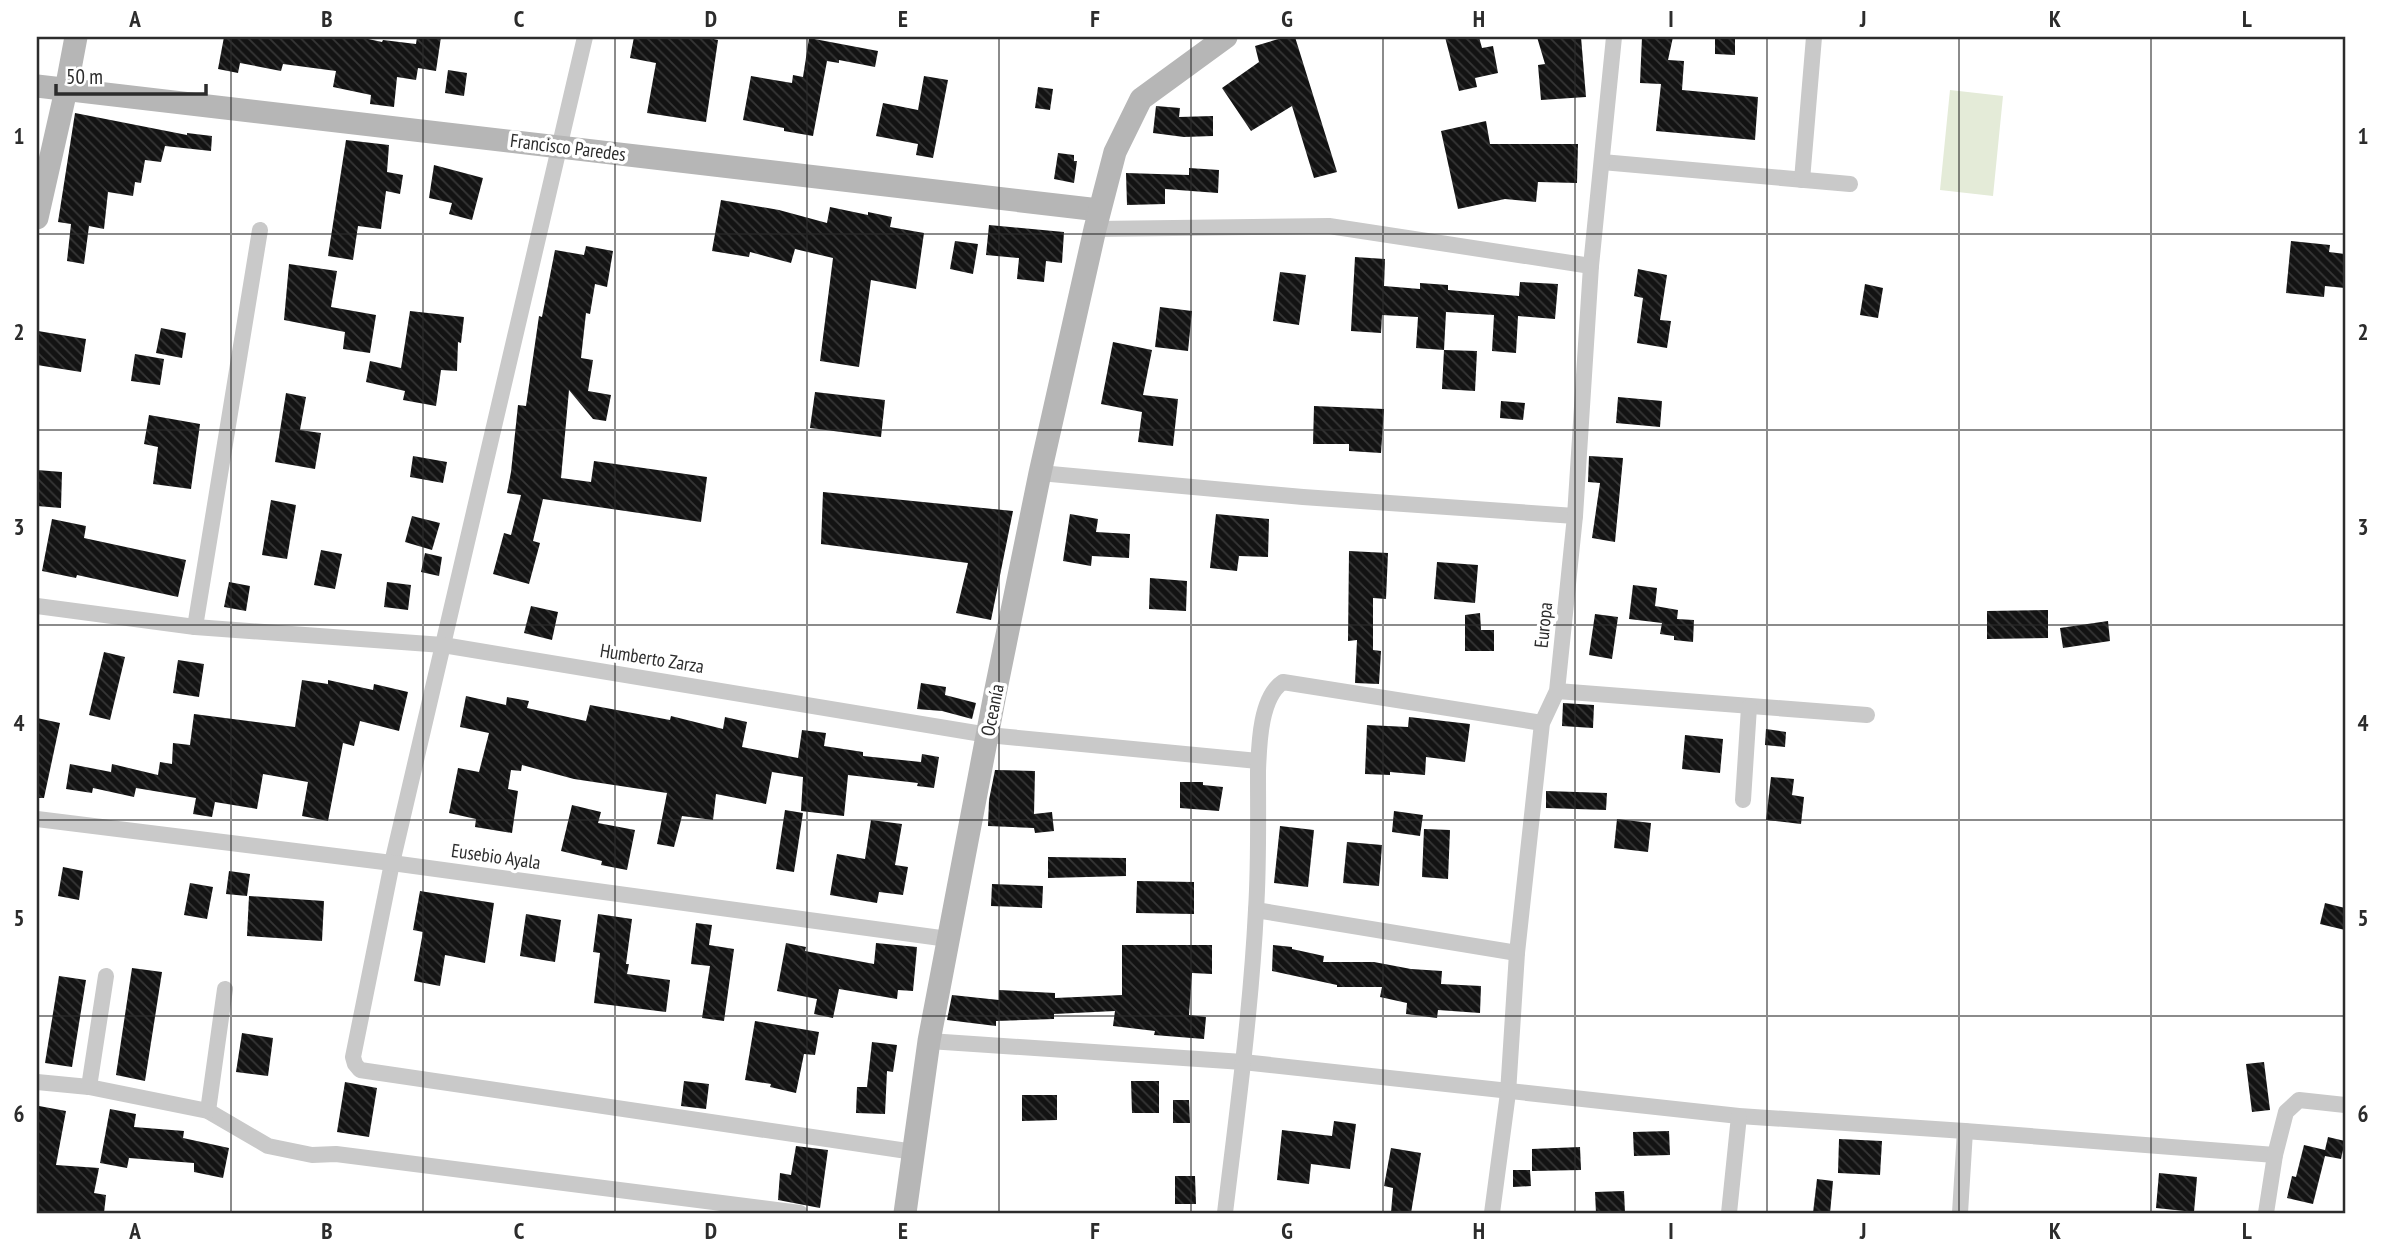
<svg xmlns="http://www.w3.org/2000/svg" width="2382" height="1250" font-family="'PT Sans Narrow',sans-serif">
<defs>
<pattern id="building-back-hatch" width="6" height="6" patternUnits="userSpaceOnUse" patternTransform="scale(1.75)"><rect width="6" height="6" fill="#131313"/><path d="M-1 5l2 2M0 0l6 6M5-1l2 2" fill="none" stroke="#363636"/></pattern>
</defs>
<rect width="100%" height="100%" fill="#fff"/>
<polygon fill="#e4ebd8" points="1950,90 2003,96 1993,196 1940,190"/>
<g fill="url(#building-back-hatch)">
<polygon points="224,37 359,37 382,42 383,40 416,44 417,37 441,37 436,71 418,68 416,80 397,77 394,107 370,104 371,95 333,87 336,71 283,64 281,71 240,63 238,73 218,69"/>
<polygon points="634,37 705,37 718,40 706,122 647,113 656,63 630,58"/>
<polygon points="1285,37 1295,37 1337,172 1314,178 1292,106 1251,131 1222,88 1259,62 1255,46"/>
<polygon points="1445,37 1479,37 1482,48 1493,46 1498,73 1475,78 1477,87 1459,91"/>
<polygon points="1537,37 1581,37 1586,97 1541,100 1538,65 1545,64"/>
<polygon points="1642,37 1673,37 1668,60 1684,61 1682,90 1758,97 1755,140 1656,131 1661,84 1640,83"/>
<polygon points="1715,37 1735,37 1735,55 1715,54"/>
<polygon points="809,38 878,51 875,67 839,60 839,63 827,61 813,136 784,131 784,128 743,120 751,76 792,83 793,75 803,77"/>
<polygon points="448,70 467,73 464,96 445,93"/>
<polygon points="924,76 948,80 933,158 916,155 918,144 876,136 883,103 918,110"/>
<polygon points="1038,87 1053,89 1050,110 1035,108"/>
<polygon points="1156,106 1180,108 1179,117 1213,116 1213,136 1184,137 1153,133"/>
<polygon points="75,113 187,135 187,133 212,136 211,151 165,146 161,162 145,160 141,183 135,182 133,196 108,192 104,229 89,226 84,264 67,261 71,224 58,222"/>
<polygon points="1486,121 1490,144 1578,144 1577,183 1538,182 1536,202 1505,199 1458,209 1441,131"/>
<polygon points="346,140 389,145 387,172 403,175 400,194 386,191 381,229 358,226 353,260 328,256"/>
<polygon points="1058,153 1074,155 1074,161 1077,161 1074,183 1054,179"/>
<polygon points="434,165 483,178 472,220 449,214 452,203 429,198"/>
<polygon points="1189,168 1219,170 1218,193 1165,189 1165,204 1127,205 1126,173 1189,175"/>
<polygon points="721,200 779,210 827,223 830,207 868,215 868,212 892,217 890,227 924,233 916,289 871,280 859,367 820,361 833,258 795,249 791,263 750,252 749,257 712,251"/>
<polygon points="989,225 1064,232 1062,263 1046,261 1044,282 1017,279 1019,258 986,255"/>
<polygon points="955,241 978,244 973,274 950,269"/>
<polygon points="2291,241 2330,245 2329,252 2345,254 2345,288 2325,286 2324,297 2286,293"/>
<polygon points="586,246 613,251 607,287 595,284 590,314 586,313 581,358 593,360 588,391 611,395 606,421 593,419 569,390 561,478 591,482 594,461 707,477 701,522 543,499 533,541 540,543 529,584 493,574 504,533 511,535 521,495 507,493 511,472 518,405 526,406 539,316 542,317 555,250 584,255"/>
<polygon points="1355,257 1385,259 1384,286 1420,289 1420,283 1448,285 1448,290 1519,296 1520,282 1558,284 1555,319 1518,316 1516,353 1492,351 1494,315 1446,312 1444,350 1416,348 1418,317 1382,315 1381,333 1351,331"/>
<polygon points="289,264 337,271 331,307 376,315 370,353 343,349 345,332 284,320"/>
<polygon points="1638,269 1667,275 1660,320 1671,321 1667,348 1637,343 1643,298 1634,296"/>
<polygon points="1280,272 1306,275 1299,325 1273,321"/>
<polygon points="1865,284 1883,288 1878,318 1860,315"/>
<polygon points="1160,307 1192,311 1188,351 1155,347"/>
<polygon points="410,311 464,317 461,343 458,342 457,371 441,370 436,406 403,400 405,391 366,382 370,361 401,368"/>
<polygon points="161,328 186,333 182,358 156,353"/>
<polygon points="38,331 86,339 81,372 37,365"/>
<polygon points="1113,342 1152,350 1143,395 1178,399 1173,446 1138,442 1142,412 1101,404"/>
<polygon points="1444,350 1477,351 1475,391 1442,389"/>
<polygon points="135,354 164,359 160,385 131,381"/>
<polygon points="815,392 885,400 881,437 810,428"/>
<polygon points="286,393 306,397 300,430 321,433 315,469 275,462"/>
<polygon points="1618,397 1662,401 1660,427 1616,423"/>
<polygon points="1501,401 1525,403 1523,420 1500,418"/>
<polygon points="1314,406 1384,409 1381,453 1349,451 1349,444 1313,444"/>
<polygon points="149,415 200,424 191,489 153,484 158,447 144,444"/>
<polygon points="413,456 447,462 443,483 410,477"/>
<polygon points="1589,456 1623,458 1615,542 1592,538 1600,483 1588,482"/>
<polygon points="37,470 62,472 61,508 37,506"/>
<polygon points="823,492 1013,511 991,620 956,613 968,563 821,544"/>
<polygon points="271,500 296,505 287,559 262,555"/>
<polygon points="1070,514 1098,519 1096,532 1130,534 1129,558 1092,556 1091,566 1063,561"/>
<polygon points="1216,514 1269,519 1268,557 1239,556 1237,571 1210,568"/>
<polygon points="412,516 440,523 432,550 405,542"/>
<polygon points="52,519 86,526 84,538 186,560 178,597 77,575 76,578 42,571"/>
<polygon points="321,550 342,554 335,589 314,585"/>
<polygon points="1349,551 1388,553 1386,599 1373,598 1373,650 1381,651 1379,684 1355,683 1357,640 1348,641"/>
<polygon points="425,553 442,557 439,576 421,572"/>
<polygon points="1437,562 1478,565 1475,603 1434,599"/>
<polygon points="1150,578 1187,581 1186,611 1149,609"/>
<polygon points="229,582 250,586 246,611 224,607"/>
<polygon points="387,582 411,585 408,610 384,607"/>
<polygon points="1633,585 1657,588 1655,606 1678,610 1677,619 1694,620 1693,642 1674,640 1674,636 1660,634 1662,623 1629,619"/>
<polygon points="531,606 558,612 552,640 524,633"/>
<polygon points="2048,610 2048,638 1987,639 1987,611"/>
<polygon points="1480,613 1481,630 1494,630 1494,651 1465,651 1465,615"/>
<polygon points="1595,614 1618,617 1612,659 1589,655"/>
<polygon points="2108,621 2110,641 2063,648 2060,628"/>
<polygon points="104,652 125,657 110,720 89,715"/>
<polygon points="178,660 204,664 199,697 173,693"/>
<polygon points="302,680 328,684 328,680 373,690 374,684 408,692 399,731 360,721 354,746 343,743 328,821 302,816 308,782 263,774 257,809 215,802 212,817 193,814 196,798 136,788 134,797 93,788 92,793 66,789 70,764 111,772 112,764 158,775 160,762 172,764 173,743 190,745 194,714 295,727"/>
<polygon points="921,683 946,687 945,695 976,703 972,719 942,711 917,709"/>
<polygon points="466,696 506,705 507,697 529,701 527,708 586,721 590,705 670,720 671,716 723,729 725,717 747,722 742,747 798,758 802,730 826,733 824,746 863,752 863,756 921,762 922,754 939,757 934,788 917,786 918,783 848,775 844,816 801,811 803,777 772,772 766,804 716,794 713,820 682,816 674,847 657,844 667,793 574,779 522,765 521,771 511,770 508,789 518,791 512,833 475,827 476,819 449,813 458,768 479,772 489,733 460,727"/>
<polygon points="1563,703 1594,705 1593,728 1562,726"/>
<polygon points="1409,717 1470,724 1465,762 1426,757 1425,775 1390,772 1390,775 1365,774 1367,725 1408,727"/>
<polygon points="37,718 60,723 44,798 37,798"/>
<polygon points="1766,729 1786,732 1785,747 1765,745"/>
<polygon points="1685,735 1723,739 1720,773 1682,769"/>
<polygon points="995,770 1035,771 1034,814 1052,812 1054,831 1035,833 1034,828 988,826 989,800"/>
<polygon points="1771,777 1794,779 1792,795 1804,797 1801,824 1766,820"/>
<polygon points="1180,782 1203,782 1203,785 1223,787 1219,811 1180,808"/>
<polygon points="1546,791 1607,793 1606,810 1546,808"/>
<polygon points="572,805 601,812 598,823 635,830 627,870 601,865 602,861 561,851"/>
<polygon points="785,810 803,813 794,872 776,869"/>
<polygon points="1394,811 1423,815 1420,836 1392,832"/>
<polygon points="1617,819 1651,823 1648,852 1614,848"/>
<polygon points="871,820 902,824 895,865 908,867 903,895 879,892 877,903 830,895 837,854 865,859"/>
<polygon points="1280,826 1314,830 1308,887 1274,883"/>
<polygon points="1424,829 1450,830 1448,879 1422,877"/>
<polygon points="1347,842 1382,845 1379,886 1343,883"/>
<polygon points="1048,857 1126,858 1126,876 1048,878"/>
<polygon points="63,867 83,871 79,900 58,896"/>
<polygon points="229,871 250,874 247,896 226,894"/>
<polygon points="1137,881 1194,882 1194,914 1136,913"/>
<polygon points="190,883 213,887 207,919 184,915"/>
<polygon points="992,884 1043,886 1042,908 991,906"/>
<polygon points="420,891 494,903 485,963 445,955 440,986 414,981 423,932 413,930"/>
<polygon points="249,896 324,901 322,941 247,936"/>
<polygon points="2325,903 2345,908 2345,930 2320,924"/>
<polygon points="526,914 561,920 555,962 520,956"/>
<polygon points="598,914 632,919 626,964 629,964 627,974 670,980 666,1012 594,1003 600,953 593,952"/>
<polygon points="696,923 712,925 709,945 734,949 724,1021 702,1018 710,966 691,964"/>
<polygon points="786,943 806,947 805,951 874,964 876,943 917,947 913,991 898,990 897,999 839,989 833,1018 814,1014 817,999 777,991"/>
<polygon points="1122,945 1212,945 1212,974 1192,973 1189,1015 1206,1017 1204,1039 1154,1035 1155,1031 1113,1026 1115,1011 1054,1014 1054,1019 996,1021 996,1026 947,1020 952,995 999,1000 999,990 1055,993 1055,998 1122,995"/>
<polygon points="1273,945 1292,947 1292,949 1324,956 1323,962 1374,962 1411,969 1442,971 1441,984 1481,986 1480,1013 1438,1010 1437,1018 1406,1014 1407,1003 1380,997 1382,987 1337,987 1337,985 1272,971"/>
<polygon points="132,968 162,972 145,1081 116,1075"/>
<polygon points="59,976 86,980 72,1067 45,1063"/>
<polygon points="755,1021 819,1032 815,1055 804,1054 796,1093 770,1087 771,1084 745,1080"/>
<polygon points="242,1033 273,1038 268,1076 236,1072"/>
<polygon points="872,1042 897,1045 893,1072 887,1071 885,1114 856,1113 857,1087 867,1087"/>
<polygon points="2264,1062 2270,1110 2252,1112 2246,1064"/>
<polygon points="684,1081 709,1084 706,1109 681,1106"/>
<polygon points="1131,1081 1159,1081 1159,1113 1132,1113"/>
<polygon points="345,1082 377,1088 369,1137 337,1132"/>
<polygon points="1022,1095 1057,1095 1057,1120 1022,1121"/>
<polygon points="1173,1100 1189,1100 1190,1123 1173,1123"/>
<polygon points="39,1106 66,1111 56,1165 99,1168 94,1193 106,1195 104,1213 37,1213 37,1116"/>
<polygon points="110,1109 136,1114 134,1127 184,1131 183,1138 229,1148 223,1178 194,1172 194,1163 129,1158 127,1168 100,1163"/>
<polygon points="1334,1121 1356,1124 1350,1169 1311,1164 1309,1184 1277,1180 1282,1130 1332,1136"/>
<polygon points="1669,1131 1670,1155 1634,1156 1633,1132"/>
<polygon points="2328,1137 2345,1141 2341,1159 2325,1156 2313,1204 2287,1198 2292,1176 2296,1177 2304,1145 2325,1150"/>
<polygon points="1839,1139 1882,1141 1880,1175 1838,1173"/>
<polygon points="796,1146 828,1150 820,1208 778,1200 780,1173 791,1175"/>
<polygon points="1580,1147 1581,1170 1532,1171 1532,1149"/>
<polygon points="1391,1148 1421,1153 1411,1213 1391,1213 1393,1188 1384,1186"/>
<polygon points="1513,1170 1530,1170 1531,1186 1513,1187"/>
<polygon points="2159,1173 2197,1177 2194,1212 2156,1208"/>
<polygon points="1175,1176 1195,1176 1196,1204 1175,1204"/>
<polygon points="1817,1179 1833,1181 1830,1213 1813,1213"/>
<polygon points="1624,1191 1625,1213 1596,1213 1595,1192"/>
</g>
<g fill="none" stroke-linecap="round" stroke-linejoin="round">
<g stroke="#c9c9c9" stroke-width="16">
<polyline points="585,37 392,863 353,1057 355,1064 360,1070 914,1152"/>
<polyline points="1602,162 1850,184"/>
<polyline points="1802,180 1814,37"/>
<polyline points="1095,229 1329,226 1591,266"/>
<polyline points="1040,473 1303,497 1575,516"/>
<polyline points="37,606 195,627 443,645 988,735 1258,761"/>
<polyline points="195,627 260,230"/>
<polyline points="1557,691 1867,715"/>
<polyline points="1743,800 1749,707"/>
<polyline points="37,819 392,863 948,939"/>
<polyline points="1256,910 1517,953"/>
<polyline points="929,1041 1243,1062 1739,1116 1965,1131 2275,1155"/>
<polyline points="37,1082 89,1087 208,1111 268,1146 312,1155 336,1154 800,1213"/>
<polyline points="89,1087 106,976"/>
<polyline points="208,1111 225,989"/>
<path d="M 1225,1213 C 1237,1113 1251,1011 1256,910 C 1259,864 1258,817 1258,771 C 1259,745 1260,697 1283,682 L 1542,723"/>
<polyline points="1492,1213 1508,1093 1517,953 1542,723 1557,691 1575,516 1591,266 1614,37"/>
<polyline points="1729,1213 1739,1116"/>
<polyline points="1960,1213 1965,1131"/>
<polyline points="2266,1213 2275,1155 2286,1112 2299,1100 2345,1105"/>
</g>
<g stroke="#b6b6b6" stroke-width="23">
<polyline points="37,86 1099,210"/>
<polyline points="37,218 66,90 76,37"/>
<polyline points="905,1213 929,1041 995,694 1040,473 1095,229 1115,152 1141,99 1226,37"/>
</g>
</g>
<path fill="none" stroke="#2c2c2c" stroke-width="2" stroke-opacity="0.55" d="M 231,37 L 231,1213M 423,37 L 423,1213M 615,37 L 615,1213M 807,37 L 807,1213M 999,37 L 999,1213M 1191,37 L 1191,1213M 1383,37 L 1383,1213M 1575,37 L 1575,1213M 1767,37 L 1767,1213M 1959,37 L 1959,1213M 2151,37 L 2151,1213M 37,234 L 2345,234M 37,430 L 2345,430M 37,625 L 2345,625M 37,820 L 2345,820M 37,1016 L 2345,1016"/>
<g text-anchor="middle" stroke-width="7" stroke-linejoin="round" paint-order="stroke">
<g font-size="19" fill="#2c2c2c" stroke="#fff">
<text transform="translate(568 147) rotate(7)" y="7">Francisco Paredes</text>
<text transform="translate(1543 625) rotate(-84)" y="7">Europa</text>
<text transform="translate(652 658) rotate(9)" y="7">Humberto Zarza</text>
<text transform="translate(992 710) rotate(-79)" y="7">Oceanía</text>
<text transform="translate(496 856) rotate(8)" y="7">Eusebio Ayala</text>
</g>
</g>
<rect width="2382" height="1250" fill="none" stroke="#ffffff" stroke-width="77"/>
<path d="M56 84v10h150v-10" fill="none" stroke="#2c2c2c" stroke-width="3.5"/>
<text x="66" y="84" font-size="21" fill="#2c2c2c" stroke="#ffffff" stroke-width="5" paint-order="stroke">50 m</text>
<rect x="38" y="38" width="2306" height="1174" fill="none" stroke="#2c2c2c" stroke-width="2.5"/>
<g font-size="23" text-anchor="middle" font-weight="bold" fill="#2c2c2c">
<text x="135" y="27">A</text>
<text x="327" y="27">B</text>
<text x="519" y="27">C</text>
<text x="711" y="27">D</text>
<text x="903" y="27">E</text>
<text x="1095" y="27">F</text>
<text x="1287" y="27">G</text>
<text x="1479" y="27">H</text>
<text x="1671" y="27">I</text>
<text x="1863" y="27">J</text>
<text x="2055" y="27">K</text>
<text x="2247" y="27">L</text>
<text x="19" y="144">1</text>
<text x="2363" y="144">1</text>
<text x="19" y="340">2</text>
<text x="2363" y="340">2</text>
<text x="19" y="535">3</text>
<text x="2363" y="535">3</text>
<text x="19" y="731">4</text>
<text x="2363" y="731">4</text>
<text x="19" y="926">5</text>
<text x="2363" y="926">5</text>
<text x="19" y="1122">6</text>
<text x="2363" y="1122">6</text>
<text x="135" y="1239">A</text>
<text x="327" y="1239">B</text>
<text x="519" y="1239">C</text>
<text x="711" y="1239">D</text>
<text x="903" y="1239">E</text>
<text x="1095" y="1239">F</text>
<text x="1287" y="1239">G</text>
<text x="1479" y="1239">H</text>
<text x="1671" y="1239">I</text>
<text x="1863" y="1239">J</text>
<text x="2055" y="1239">K</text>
<text x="2247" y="1239">L</text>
</g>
</svg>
